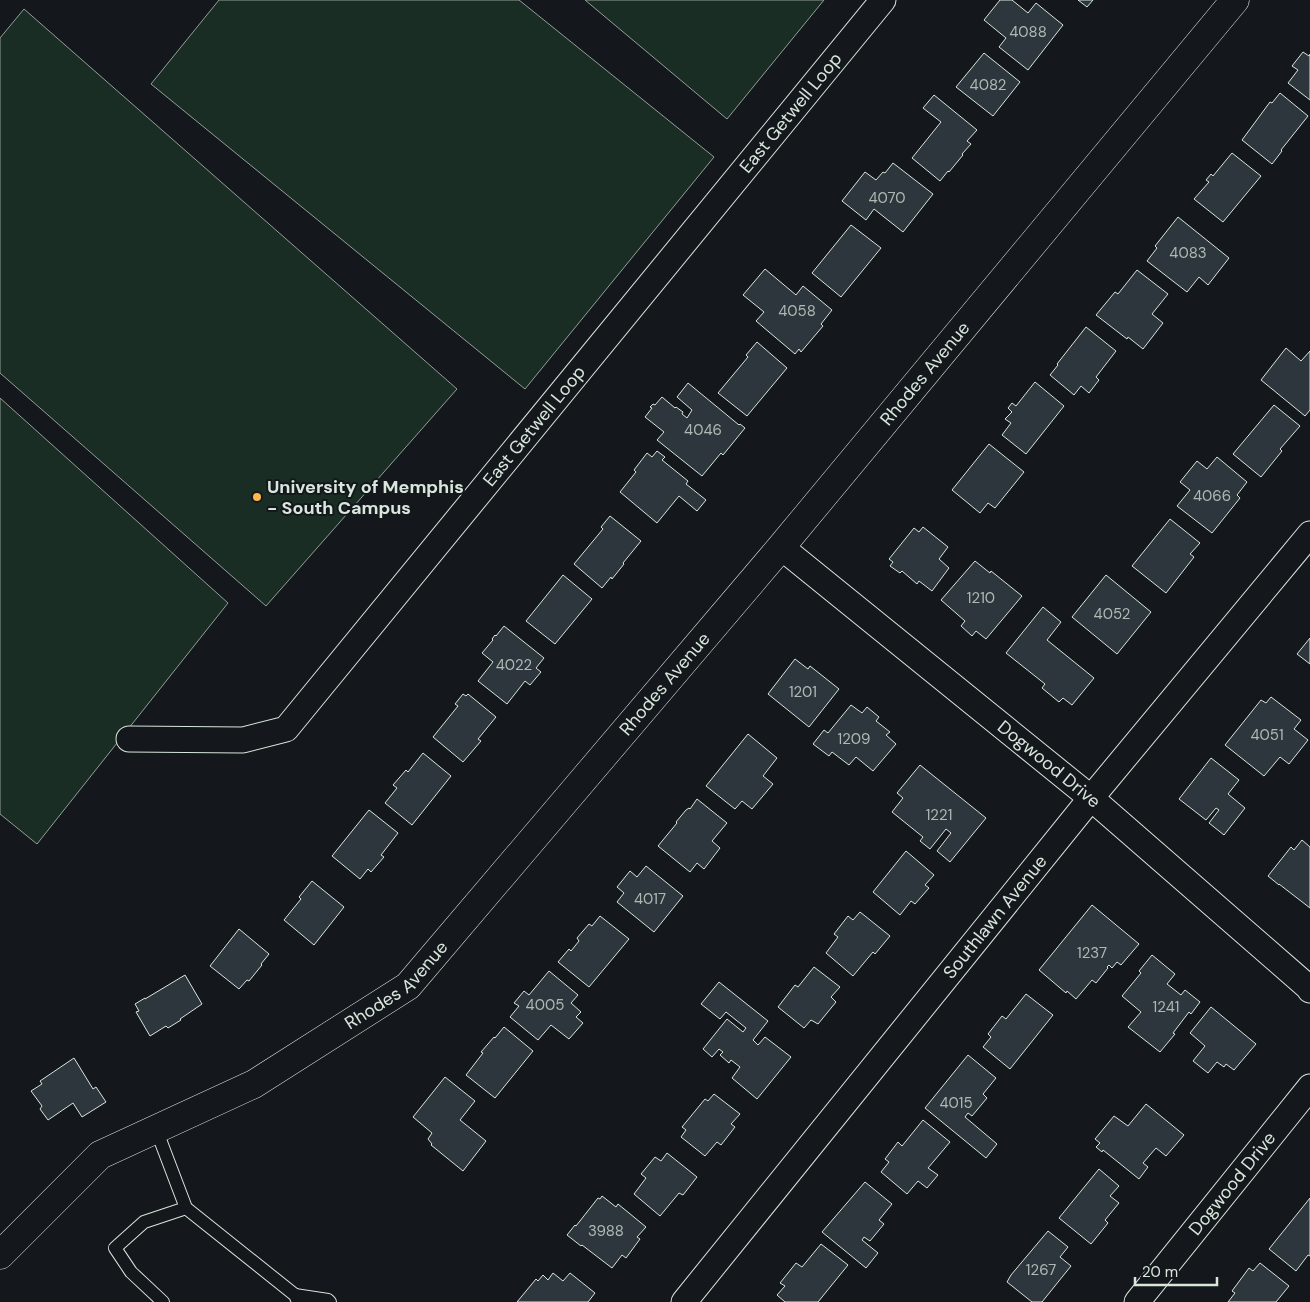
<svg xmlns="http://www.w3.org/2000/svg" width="1310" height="1302" font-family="'DM Sans',sans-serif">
<rect width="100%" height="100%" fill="#14181c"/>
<g fill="#1a2d24" stroke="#939e99">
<polygon points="219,0 519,0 714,157 525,389 151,84"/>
<polygon points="585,0 824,0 727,119"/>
<polygon points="24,9 457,389 266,606 0,373 0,38"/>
<polygon points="0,398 228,603 37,844 0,814"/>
</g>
<g fill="#2c363c" stroke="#d8e6dc">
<polygon points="1000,0 1012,0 1028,13 1036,3 1063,25 1028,70 999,47 1006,38 984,20"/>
<polygon points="1078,0 1093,0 1087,7"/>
<polygon points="1303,52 1309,56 1310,54 1310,100 1288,83 1298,70 1292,66"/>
<polygon points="984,53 1020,82 993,116 956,87"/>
<polygon points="1280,93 1308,116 1281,150 1282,151 1272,164 1242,140 1270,102 1272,103"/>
<polygon points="934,95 977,130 967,141 971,144 962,154 963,155 949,172 948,171 940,181 912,158 941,122 923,108"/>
<polygon points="1232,153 1261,176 1223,222 1194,199 1209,182 1206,180 1211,174 1213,176"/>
<polygon points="893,163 933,194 903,232 874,209 866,220 842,201 865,172 876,180 883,172 885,173"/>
<polygon points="1178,217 1229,258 1208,285 1199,277 1187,292 1147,261 1157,248 1155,246"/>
<polygon points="851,225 881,248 841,297 812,273"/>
<polygon points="765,269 796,295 803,286 832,310 821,324 823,326 801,352 799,349 795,354 756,321 764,312 743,295"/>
<polygon points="1137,270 1168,294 1152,314 1163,323 1143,349 1128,337 1127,339 1096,315 1115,292 1118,294"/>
<polygon points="1086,327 1116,351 1096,377 1099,380 1089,393 1081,386 1074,395 1050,375 1058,365 1057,364"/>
<polygon points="757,342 787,368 747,416 718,393 748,357 746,355"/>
<polygon points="1286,348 1301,361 1310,351 1310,410 1305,416 1261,380"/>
<polygon points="1035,382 1064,406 1026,454 1002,435 1011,423 1005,419 1012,412 1008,408 1012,403 1016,406"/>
<polygon points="688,383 739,425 740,424 745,428 723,455 721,453 702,476 657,440 664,432 645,417 652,408 650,407 653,404 655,405 662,397 675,408 676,407 683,412 682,414 687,418 692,410 677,397"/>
<polygon points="1274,405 1300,426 1280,449 1282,451 1261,477 1233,454"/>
<polygon points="989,444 1024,472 995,508 988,503 980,513 952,490"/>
<polygon points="657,451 665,457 662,460 688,481 686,484 706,500 697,511 679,496 657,523 620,492 636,472 634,470 647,453 652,457"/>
<polygon points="1217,457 1247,482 1237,495 1240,498 1212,533 1177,506 1190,490 1180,482 1197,461 1207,469"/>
<polygon points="610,516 641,541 623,563 624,564 612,579 611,577 602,588 574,564 603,529 601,527"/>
<polygon points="1170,519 1200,543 1190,554 1194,557 1166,593 1132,566"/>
<polygon points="923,527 948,547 939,559 949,568 932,591 919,581 917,584 902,571 900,573 890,566 893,562 889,559 914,528 919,532"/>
<polygon points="975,561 990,573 991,571 1022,596 986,639 976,631 972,636 961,626 965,621 941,600"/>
<polygon points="563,575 592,599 555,644 526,621"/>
<polygon points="1106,575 1151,612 1117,654 1072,617"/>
<polygon points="1043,607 1061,622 1047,640 1094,678 1072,705 1063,698 1059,702 1042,688 1045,684 1006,653"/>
<polygon points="504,626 544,658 536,668 541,672 530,685 525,681 507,704 478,681 493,662 482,653 493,640 492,639 495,635 496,636"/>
<polygon points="1310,638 1310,664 1297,654"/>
<polygon points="795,659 808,669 810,666 839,689 809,727 768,694"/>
<polygon points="463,694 466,696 468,694 496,717 478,739 481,741 463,762 433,737 458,706 455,704"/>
<polygon points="1271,697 1301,720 1294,729 1308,740 1289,764 1280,757 1264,776 1225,745 1261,700 1266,703"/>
<polygon points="851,705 862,713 867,707 879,717 876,721 890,732 886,735 896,744 873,771 856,757 849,765 832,752 829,756 813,744 824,730 828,733"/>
<polygon points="748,734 777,758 763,776 773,784 752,809 742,801 735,809 706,786"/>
<polygon points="423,753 451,776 412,825 385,803 397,788 393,785 406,770 408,772"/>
<polygon points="1211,758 1239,780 1228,794 1245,808 1224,835 1209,823 1219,810 1216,808 1206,820 1179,799"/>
<polygon points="920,765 986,818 950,862 937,851 951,833 946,829 930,849 920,841 923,837 892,812 903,798 897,793"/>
<polygon points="697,799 727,823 712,841 720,848 704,869 697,863 690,872 658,846 677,823 676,822 686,810 689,808 690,809"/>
<polygon points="369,810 398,833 381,855 384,857 371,872 368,869 360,879 332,856"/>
<polygon points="1302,840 1310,847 1310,908 1279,884 1279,885 1268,876 1291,847 1294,850"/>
<polygon points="906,851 934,875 925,885 929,888 915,904 911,901 900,915 873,892"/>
<polygon points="646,866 683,896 654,932 617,902 624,893 617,887 630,871 637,877"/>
<polygon points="312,881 344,907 314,945 284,920 301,899 299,897"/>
<polygon points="1092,905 1139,944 1121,965 1117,962 1112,968 1109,965 1107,967 1108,968 1096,983 1092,980 1076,999 1067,991 1066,993 1039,970"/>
<polygon points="860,912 890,936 875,954 873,952 853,976 826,953 838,937 834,934 848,916 853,920"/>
<polygon points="600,916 629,939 589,987 558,962 569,949 571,951 579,941 577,938 589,924 592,926"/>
<polygon points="239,929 269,954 261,964 262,965 249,981 247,980 239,989 210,966"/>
<polygon points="1152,955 1175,974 1167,984 1181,995 1185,990 1200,1002 1191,1014 1189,1012 1173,1033 1175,1034 1160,1052 1128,1027 1141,1012 1122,996 1141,973 1139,971"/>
<polygon points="814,967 840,987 831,997 836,1002 818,1024 811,1020 804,1028 778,1007 795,985 798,987"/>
<polygon points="549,971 578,995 571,1003 581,1012 576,1017 583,1023 569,1039 551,1025 538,1040 510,1017 519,1006 514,1003 524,991 529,995"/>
<polygon points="185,975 202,1004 180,1019 181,1020 168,1028 166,1026 150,1036 136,1012 139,1011 135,1004 145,998 145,999"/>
<polygon points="719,982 768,1021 753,1040 758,1045 765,1037 791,1057 757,1099 732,1078 740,1067 731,1060 729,1063 720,1055 723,1052 719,1049 712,1057 703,1049 727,1019 743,1032 746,1028 726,1012 720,1019 701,1004"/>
<polygon points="1026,994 1053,1015 1010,1069 983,1047 991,1037 988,1034 1002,1016 1006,1019"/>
<polygon points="1211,1007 1256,1044 1234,1070 1226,1064 1224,1067 1217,1062 1208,1073 1193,1061 1205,1046 1190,1033"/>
<polygon points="504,1027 533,1051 495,1098 466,1075 483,1053 481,1052 494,1037 495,1038"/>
<polygon points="968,1055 996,1078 983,1094 987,1098 972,1116 968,1113 965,1117 997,1144 986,1158 925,1108"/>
<polygon points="74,1058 93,1089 96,1087 106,1102 82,1117 73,1103 48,1120 40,1109 42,1106 31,1091 42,1084 40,1081"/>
<polygon points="445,1077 475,1101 460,1120 486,1141 463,1171 431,1145 432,1144 428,1139 432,1133 413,1117"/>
<polygon points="714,1094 740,1114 731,1124 735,1127 721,1145 717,1142 705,1156 681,1137 686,1130 682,1127 705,1099 708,1101"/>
<polygon points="1146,1104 1184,1135 1166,1156 1156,1148 1143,1163 1148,1167 1139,1179 1103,1150 1102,1152 1096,1147 1100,1143 1095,1139 1114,1116 1128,1126"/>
<polygon points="923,1120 950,1142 928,1168 938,1175 927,1188 918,1181 907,1194 881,1172 889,1162 885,1159 898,1142 902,1146"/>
<polygon points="667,1153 697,1177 683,1195 679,1193 660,1216 634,1194 646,1178 641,1174 655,1157 661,1161"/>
<polygon points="1099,1169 1119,1186 1110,1196 1119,1203 1105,1220 1108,1223 1091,1244 1059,1218"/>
<polygon points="865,1182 892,1204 879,1220 884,1224 870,1241 864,1237 862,1240 878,1253 866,1268 822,1232"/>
<polygon points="602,1196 616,1207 618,1204 646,1227 637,1237 640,1239 626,1258 622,1255 612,1268 582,1245 581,1246 567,1235 575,1225 576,1226 598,1198 600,1199"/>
<polygon points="1310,1198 1310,1256 1308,1255 1296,1271 1269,1249"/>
<polygon points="1048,1231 1068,1247 1060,1257 1071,1266 1042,1302 1032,1302 1007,1282 1011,1275"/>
<polygon points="821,1244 848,1265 818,1302 785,1302 777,1295 785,1286 780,1283 796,1263 802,1267"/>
<polygon points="1260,1263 1289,1286 1276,1302 1228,1302 1235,1293 1232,1291 1249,1268 1253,1271"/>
<polygon points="553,1273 563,1281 570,1273 595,1293 588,1302 517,1302 536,1279 538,1281 543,1275 548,1280"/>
</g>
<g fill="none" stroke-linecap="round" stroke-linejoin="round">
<g stroke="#d8e6dc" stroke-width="14">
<g id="service">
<polyline points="156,1129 186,1208 295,1295 298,1302"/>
<polyline points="295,1295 328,1300 330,1302"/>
<polyline points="163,1302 131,1272 115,1248 144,1222 186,1208"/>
</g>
</g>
<g stroke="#d8e6dc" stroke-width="27">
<g id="minor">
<path id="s1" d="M 781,547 L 1091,798 L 1308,987 L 1310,990"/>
<path id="s2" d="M 129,739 L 243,740 L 286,729 L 883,0"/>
<path id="s3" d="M 684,1302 L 1091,798 L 1310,534"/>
<path id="s4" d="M 1137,1302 L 1310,1087"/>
</g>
</g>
<g stroke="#d8e6dc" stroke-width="29">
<g id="secondary">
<path id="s5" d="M 0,1255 L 100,1155 L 254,1084 L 408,986 L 781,547 L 1235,0"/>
</g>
</g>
<use href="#service" stroke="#14181c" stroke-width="12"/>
<use href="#minor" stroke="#14181c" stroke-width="25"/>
<use href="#secondary" stroke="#14181c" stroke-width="28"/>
</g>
<circle fill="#ffb74d" stroke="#14181c" stroke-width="2" cx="257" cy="497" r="5"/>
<g text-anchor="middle" stroke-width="4" stroke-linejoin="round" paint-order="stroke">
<g font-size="15" fill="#adbab4">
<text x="1028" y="37">4088</text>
<text x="988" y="90">4082</text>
<text x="887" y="203">4070</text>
<text x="1188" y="258">4083</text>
<text x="797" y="316">4058</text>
<text x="703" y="435">4046</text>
<text x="1212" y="501">4066</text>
<text x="981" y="603">1210</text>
<text x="1112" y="619">4052</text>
<text x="514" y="670">4022</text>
<text x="803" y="697">1201</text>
<text x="1267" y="740">4051</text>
<text x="854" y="744">1209</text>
<text x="939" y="820">1221</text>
<text x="650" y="904">4017</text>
<text x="1092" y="958">1237</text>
<text x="545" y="1010">4005</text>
<text x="1166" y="1012">1241</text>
<text x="956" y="1108">4015</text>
<text x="606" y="1236">3988</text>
<text x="1041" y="1275">1267</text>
</g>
<g font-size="18" fill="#d8e6dc" stroke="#14181c">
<text dy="6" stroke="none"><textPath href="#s2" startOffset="955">East Getwell Loop</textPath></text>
<text dy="6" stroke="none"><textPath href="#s5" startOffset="1295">Rhodes Avenue</textPath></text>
<text dy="6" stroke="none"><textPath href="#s2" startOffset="550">East Getwell Loop</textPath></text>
<text dy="6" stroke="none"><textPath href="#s5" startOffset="890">Rhodes Avenue</textPath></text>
<text dy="6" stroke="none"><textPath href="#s1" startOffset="345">Dogwood Drive</textPath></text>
<text dy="6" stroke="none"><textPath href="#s3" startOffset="495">Southlawn Avenue</textPath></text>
<text dy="6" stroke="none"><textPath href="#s5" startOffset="485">Rhodes Avenue</textPath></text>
<text dy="6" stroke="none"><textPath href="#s4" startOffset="152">Dogwood Drive</textPath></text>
</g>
<g font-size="18" font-weight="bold" fill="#d8e6dc" stroke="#14181c" text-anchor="start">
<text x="267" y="493">University of Memphis<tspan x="267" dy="21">- South Campus</tspan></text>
</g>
</g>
<path d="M1135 1277v8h82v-8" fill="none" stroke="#d8e6dc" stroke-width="2.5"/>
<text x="1142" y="1277" font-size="15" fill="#d8e6dc" stroke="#14181c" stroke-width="4" paint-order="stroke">20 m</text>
</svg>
